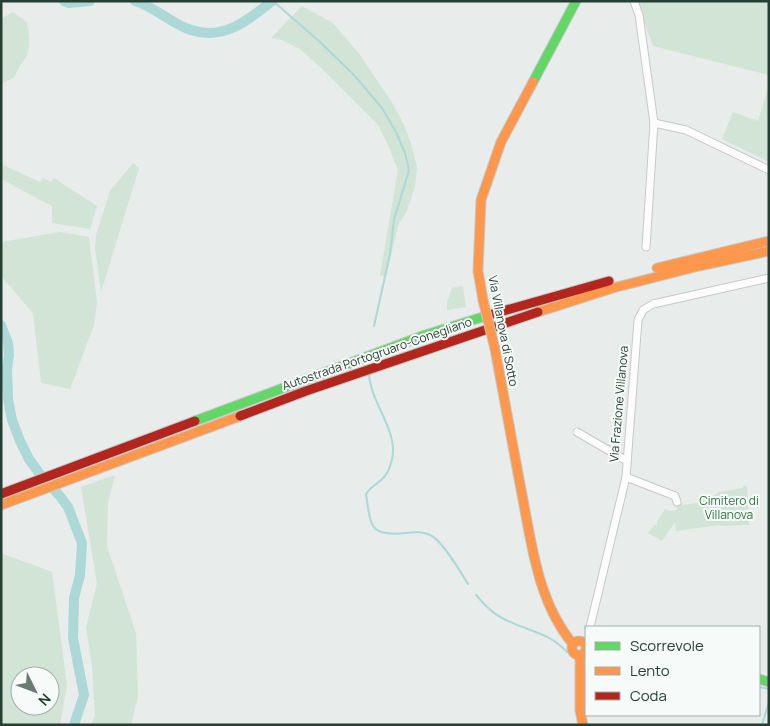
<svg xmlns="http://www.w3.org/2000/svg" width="770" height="726" font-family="Manrope,sans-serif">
<rect width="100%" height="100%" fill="#e8ecea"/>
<g fill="#d2e4d5" fill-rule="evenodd">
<polygon points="637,1 769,1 769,75 653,46"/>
<polygon points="302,6 333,23 360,55 393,104 404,125 411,144 417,167 415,187 406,213 398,225 386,277 380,275 398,170 388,145 378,125 320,67 300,49 282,40 271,38"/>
<path d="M 13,12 L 27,22 C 29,33 31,44 27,55 C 23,63 17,68 15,77 L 1,84 L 1,19 Z"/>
<polygon points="769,85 769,162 722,139 733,112 758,121"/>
<polygon points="133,163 139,168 101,292 95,248 96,235 110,191"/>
<polygon points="1,164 40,182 43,178 51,182 54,178 97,206 90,229 52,223 52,206 1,179"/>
<polygon points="60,232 89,237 97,302 94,325 70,389 41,383 33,313 1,276 1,242"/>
<polygon points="463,286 466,307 447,310 447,302 452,288"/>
<polygon points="115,475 108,503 107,546 136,633 138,697 131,725 91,725 95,715 92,666 86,627 97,583 81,487"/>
<polygon points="743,486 747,486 749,525 722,526 719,525 676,531 675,522 662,541 648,533 654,525 657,525 657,522 665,509 669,511 677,510 676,504 682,503 682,505 698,503 698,501 711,497 719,492 743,488"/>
<path d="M 1,553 L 52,572 L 67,685 L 60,725 L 1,725 ZM 20,676 L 50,676 L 50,706 L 20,706 Z"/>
</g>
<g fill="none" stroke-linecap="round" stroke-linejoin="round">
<g stroke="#acd8d7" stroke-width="2">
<polyline points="273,1 320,42 354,75 382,108 396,132 405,153 409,170 394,220 390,254 374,326"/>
<path d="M 369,374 C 371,409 407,436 387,473 C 382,483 372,484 366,494 C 371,527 369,537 407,533 C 416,532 422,531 430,535 C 442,540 460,571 468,584"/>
<path d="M 476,595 C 484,604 492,613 502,618 C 526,631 549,632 567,652"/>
<polyline points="759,687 769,689"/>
<polyline points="762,725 769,702"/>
</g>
<g stroke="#acd8d7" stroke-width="10">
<polyline points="64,1 69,3 90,1"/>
<path d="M 135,1 C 155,7 172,24 191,30 C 223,41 249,20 272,1"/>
<polyline points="1,325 8,343 9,355 7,369 8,399 12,420 20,441 29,459 42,477 59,495 68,507 82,543 80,575 74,598 73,638 84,695 74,725"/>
</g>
<g stroke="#c5c9c7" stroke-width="9">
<g id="street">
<polyline points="634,1 639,15 654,123 646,247"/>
<polyline points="654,123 686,130 769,170"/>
<polyline points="577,432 627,461"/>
<polyline points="626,477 675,496 677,502"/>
<polyline points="590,627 626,477 638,320 643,310 653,304 769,278"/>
<polyline points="584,644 586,641"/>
</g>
</g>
<g stroke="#c4c9c7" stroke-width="11">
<g id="fast">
<polyline points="533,82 576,1"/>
<polyline points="195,421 425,335 489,315"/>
<polyline points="759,679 769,682"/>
</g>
</g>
<g stroke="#c4c9c7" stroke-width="11">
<g id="slow">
<polyline points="657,268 769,241"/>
<polyline points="483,300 478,271 481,200 501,142 533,82"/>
<polyline points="538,312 613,288 699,266 769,251"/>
<path d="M 495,349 C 503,394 512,439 520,484 C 531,538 536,600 573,644"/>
<polyline points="1,505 240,416"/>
<circle cx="579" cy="648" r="7"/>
<polyline points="580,655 580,710 583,725"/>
</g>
</g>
<g stroke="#c4c9c7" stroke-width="11">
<g id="jam">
<polyline points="489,315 609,281"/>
<polyline points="240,416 306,391 538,312"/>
<polyline points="1,494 195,421"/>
</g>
</g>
<use href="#street" stroke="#fcfcfc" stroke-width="7"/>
<use href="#fast" stroke="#63d668" stroke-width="9"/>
<use href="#slow" stroke="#ff974d" stroke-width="9"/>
<use href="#jam" stroke="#b3261e" stroke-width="9"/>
<g stroke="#c4c9c7" stroke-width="11" stroke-linecap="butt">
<polyline id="slow-bridge" points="483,300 495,349"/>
</g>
<use href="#slow-bridge" stroke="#ff974d" stroke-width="9"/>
</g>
<g text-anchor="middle" stroke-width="4" stroke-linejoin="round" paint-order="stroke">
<g font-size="12" fill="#263f34" stroke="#f6faf8">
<text transform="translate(503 331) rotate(79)" y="4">Via Villanova di Sotto</text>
<text transform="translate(377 354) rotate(-19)" y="4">Autostrada Portogruaro-Conegliano</text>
<text transform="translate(619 404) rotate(-85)" y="4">Via Frazione Villanova</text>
</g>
<g font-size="12" fill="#327441" stroke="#f6faf8">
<text x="729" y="505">Cimitero di<tspan x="729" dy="14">Villanova</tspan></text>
</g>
</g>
<rect width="770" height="726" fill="none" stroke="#263f34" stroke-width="5"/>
<rect x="585" y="626" width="175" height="90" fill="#f6faf8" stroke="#a3afaa"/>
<rect x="595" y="642" width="25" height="8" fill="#63d668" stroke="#a3afaa"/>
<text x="630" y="651" font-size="15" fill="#263f34">Scorrevole</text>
<rect x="595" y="667" width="25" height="8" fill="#ff974d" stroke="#a3afaa"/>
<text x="630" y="676" font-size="15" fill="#263f34">Lento</text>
<rect x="595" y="692" width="25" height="8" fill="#b3261e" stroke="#a3afaa"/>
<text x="630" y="701" font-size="15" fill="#263f34">Coda</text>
<g transform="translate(35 691) rotate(132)"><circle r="24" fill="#f6faf8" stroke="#a3afaa"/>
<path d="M0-4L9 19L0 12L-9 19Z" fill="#6a7c74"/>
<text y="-8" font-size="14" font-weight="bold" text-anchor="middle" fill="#263f34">N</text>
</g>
</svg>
